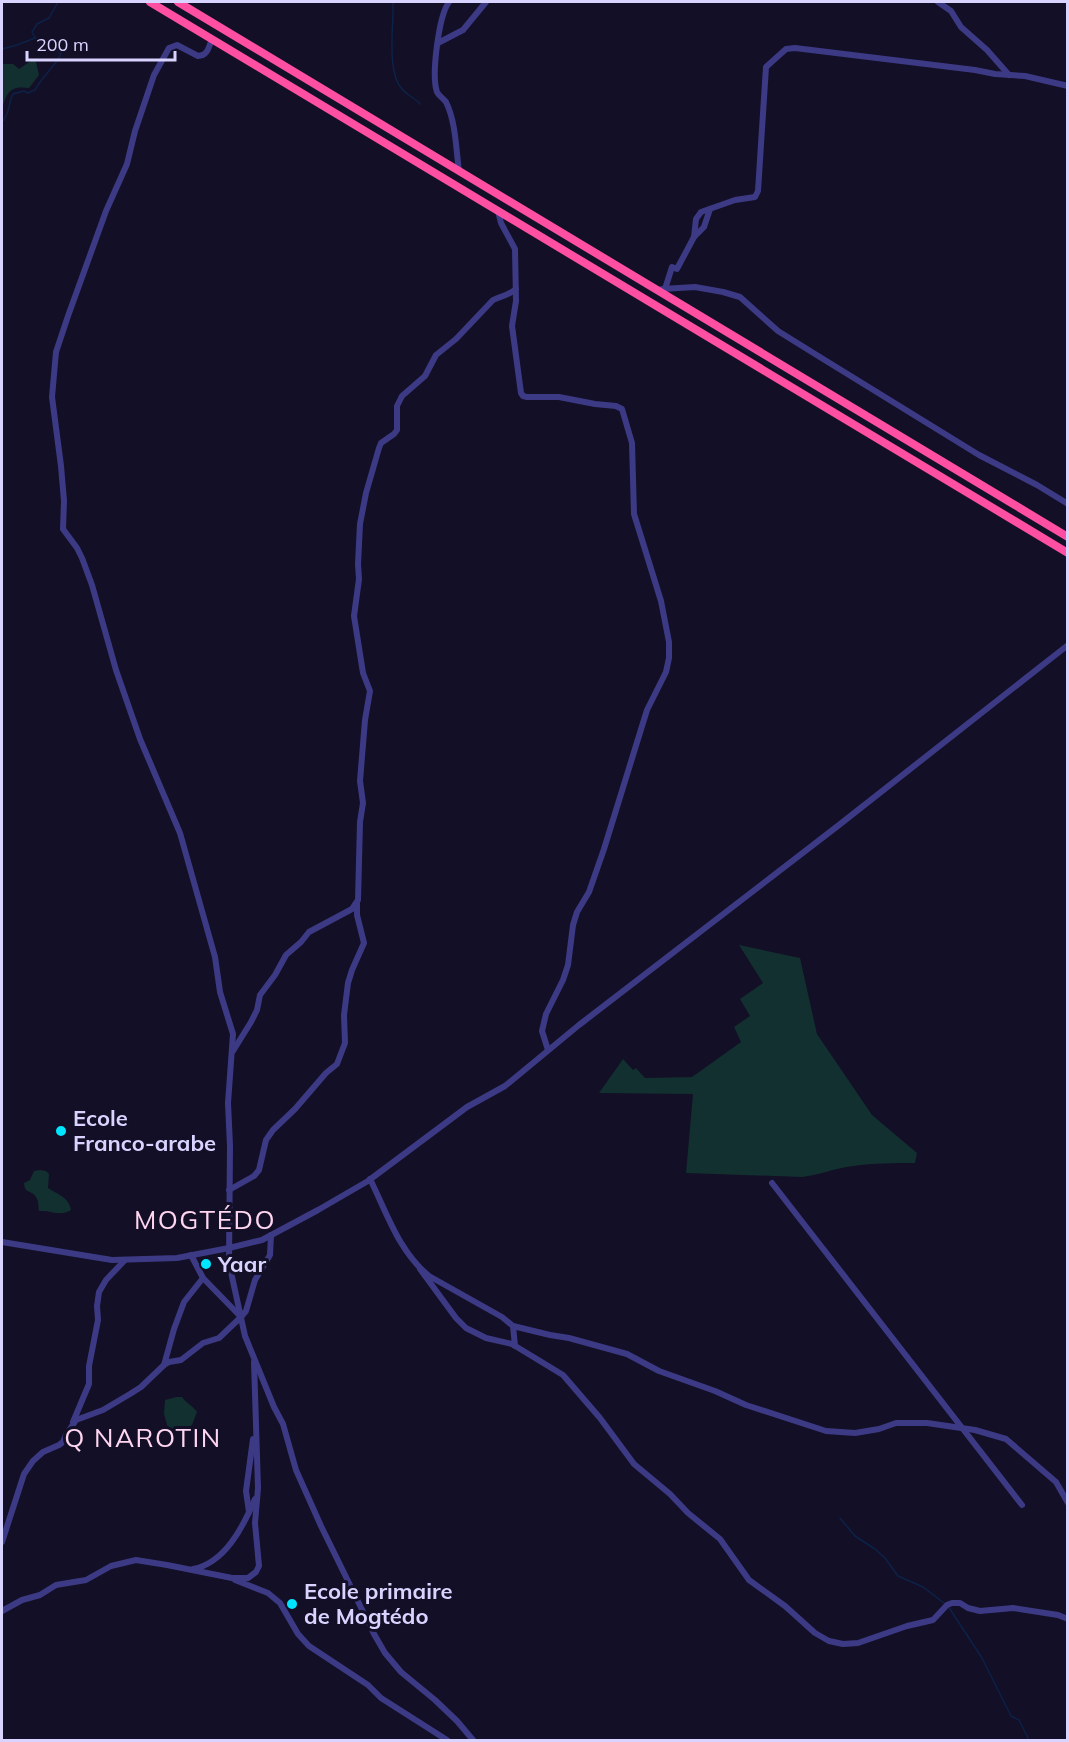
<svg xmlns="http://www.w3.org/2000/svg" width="1069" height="1742" font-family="Mulish,sans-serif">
<rect width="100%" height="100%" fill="#130f26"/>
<g fill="#12302f">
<path d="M 35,58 L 39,75 L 29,88 C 10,85 6,93 2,110 L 2,64 L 13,64 L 19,69 Z"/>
<path d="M 739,945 L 800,958 L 817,1034 L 872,1115 L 917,1153 L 915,1163 C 894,1163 874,1163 853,1166 C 836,1168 819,1175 802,1177 L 686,1173 L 693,1094 L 599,1093 L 623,1059 L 633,1070 L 636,1068 L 645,1078 L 692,1077 L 741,1042 L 734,1027 L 750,1016 L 740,999 L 763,983 Z"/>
<path d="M 40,1170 L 46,1171 L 49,1174 L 48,1188 C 57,1194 69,1197 71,1210 C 60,1217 52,1210 39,1211 C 38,1206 39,1201 36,1197 C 31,1189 25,1195 24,1183 L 30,1180 L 34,1171 Z"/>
<path d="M 176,1397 L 182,1397 C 186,1403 192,1405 197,1412 L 192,1425 L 177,1433 L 171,1434 L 169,1432 L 164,1414 L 165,1400 Z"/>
</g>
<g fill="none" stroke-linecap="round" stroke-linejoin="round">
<g stroke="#0c2248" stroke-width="1.5">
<path d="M 393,2 C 394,24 386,72 402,89 C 407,95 415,98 420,104"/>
<polyline points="2,49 17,45 35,38"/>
<path d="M 2,122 C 10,114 8,104 13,94 L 24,91 L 28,93 L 35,90 C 42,76 55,67 61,54 L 57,49 C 45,47 38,44 32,32 L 37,24 L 49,18 L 58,2"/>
<polyline points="840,1518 855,1536 875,1549 885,1558 898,1576 923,1587 944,1603"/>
<polyline points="948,1606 982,1658 1011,1716 1019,1720 1029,1740"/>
</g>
<g stroke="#3d3a85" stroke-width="6">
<path d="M 449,2 C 439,15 431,75 437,92 C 439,96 444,99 446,102 C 456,122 456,150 459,171"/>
<polyline points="938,2 951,11 961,27 987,50 1009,75"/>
<path d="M 212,39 C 209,46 208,56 198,56 L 177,45 L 169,48 L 154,75 L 135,131 L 127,164 L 106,211 L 68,316 L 56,352 L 52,397 L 61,466 L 64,501 L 63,529 L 77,548 L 82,558 L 92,585 L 116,670 L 140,739 L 180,833 L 215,957 L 220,992 L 233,1034 L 228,1103 L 230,1146 L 229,1263 L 245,1336 L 274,1407 L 283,1424 L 296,1470 L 321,1526 L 374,1634 L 385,1653 L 401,1672 L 435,1700 L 457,1721 L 473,1740"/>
<polyline points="438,43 463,30 486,2"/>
<polyline points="498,211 501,223 515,249 516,301 512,326 521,393 523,396 527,397 559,397 595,404 616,406 622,409 632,443 634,514 661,601 669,642 669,658 666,672 647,710 604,849 589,892 577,912 573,925 568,965 563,980 546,1014 542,1031 548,1050"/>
<polyline points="694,237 704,227 710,209"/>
<polyline points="662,289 695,287 723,292 740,297 778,331 815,354 979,455 1037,485 1068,504"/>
<polyline points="665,289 672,267 677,269 678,267 694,237 696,219 701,212 735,200 755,197 758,191 766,67 786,49 795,48 975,70 995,74 1025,76 1068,86"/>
<path d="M 233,1051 L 251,1022 L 257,1010 L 260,995 L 275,975 L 286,955 L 301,942 L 309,932 L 352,909 L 358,900 L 360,822 L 363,803 L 360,781 L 365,720 L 370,691 L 363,673 L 354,616 L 359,579 L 358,564 L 360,524 L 366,493 L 379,448 L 381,443 L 394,434 L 397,430 L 397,406 L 402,396 L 425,376 L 436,355 L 456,339 L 493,300 C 502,295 506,297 516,289"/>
<path d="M 370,1179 C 387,1213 399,1252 429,1276 L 502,1317 L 513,1326"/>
<polyline points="772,1183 1022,1505"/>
<polyline points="229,1190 254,1176 259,1170 266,1140 273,1130 295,1109 326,1073 337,1064 345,1043 344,1015 348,983 352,970 364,943 357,915 357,904"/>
<polyline points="2,1242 112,1260 177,1258 229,1248 262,1240 318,1210 368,1181 467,1107 505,1086 579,1025 839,825 1068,645"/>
<polyline points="191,1255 203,1278 241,1317"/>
<polyline points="420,1269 456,1318 466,1328 486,1338 512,1344 563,1375 600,1418 634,1464 670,1494 688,1513 720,1539 749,1580 785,1606 815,1633 829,1641 843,1644 858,1643 907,1626 933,1620 947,1605 952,1603 960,1603 968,1608 980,1611 1013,1608 1058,1615 1068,1619"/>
<polyline points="515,1346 513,1326 550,1335 569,1338 627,1354 659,1371 715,1391 746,1405 826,1431 855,1433 879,1429 896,1423 927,1423 975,1430 1006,1439 1056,1482 1068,1503"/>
<polyline points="164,1365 174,1329 184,1302 203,1278"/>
<polyline points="73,1422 89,1384 89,1366 98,1320 97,1306 99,1292 106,1280 125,1260"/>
<polyline points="249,1512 246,1491 253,1439"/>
<polyline points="2,1542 24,1474 33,1461 43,1452 59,1445 63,1442 66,1435 76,1420 103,1410 130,1394 141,1387 164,1365 169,1362 181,1360 203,1343 219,1338 241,1317 246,1311 255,1280 270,1255 271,1235"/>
<path d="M 193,1569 C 225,1563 243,1527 255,1499"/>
<polyline points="235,1580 268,1593 280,1603 298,1634 309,1646 368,1685 381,1698 447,1740"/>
<polyline points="2,1611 22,1600 40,1595 56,1585 86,1580 111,1566 136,1560 167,1565 232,1578 248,1578 256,1572 259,1566 255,1523 258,1488 254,1362"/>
</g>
<g stroke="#ff4fa3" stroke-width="8">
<polyline points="150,2 1068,553"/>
<polyline points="178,2 1068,537"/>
</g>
</g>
<g fill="#00e5ff" stroke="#130f26" stroke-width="2">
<circle cx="61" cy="1131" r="6"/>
<circle cx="206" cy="1264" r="6"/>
<circle cx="292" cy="1604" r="6"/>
</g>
<g text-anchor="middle" stroke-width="6" stroke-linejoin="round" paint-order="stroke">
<g font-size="22" font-weight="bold" fill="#d9d4ff" stroke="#130f26" text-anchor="start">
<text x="73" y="1126">Ecole<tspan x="73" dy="25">Franco-arabe</tspan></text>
<text x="218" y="1272">Yaar</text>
<text x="304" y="1599">Ecole primaire<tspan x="304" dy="25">de Mogtédo</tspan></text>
</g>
<g font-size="26" letter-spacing="1.5" fill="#ffd6f0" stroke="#130f26">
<text x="205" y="1229">MOGTÉDO</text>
<text x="143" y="1447">Q NAROTIN</text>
</g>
</g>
<rect width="1069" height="1742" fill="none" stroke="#d9d4ff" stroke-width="6"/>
<path d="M27 51v9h148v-9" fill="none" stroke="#d9d4ff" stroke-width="3"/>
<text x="36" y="51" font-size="18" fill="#d9d4ff" stroke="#130f26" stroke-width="4.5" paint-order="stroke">200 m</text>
</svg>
